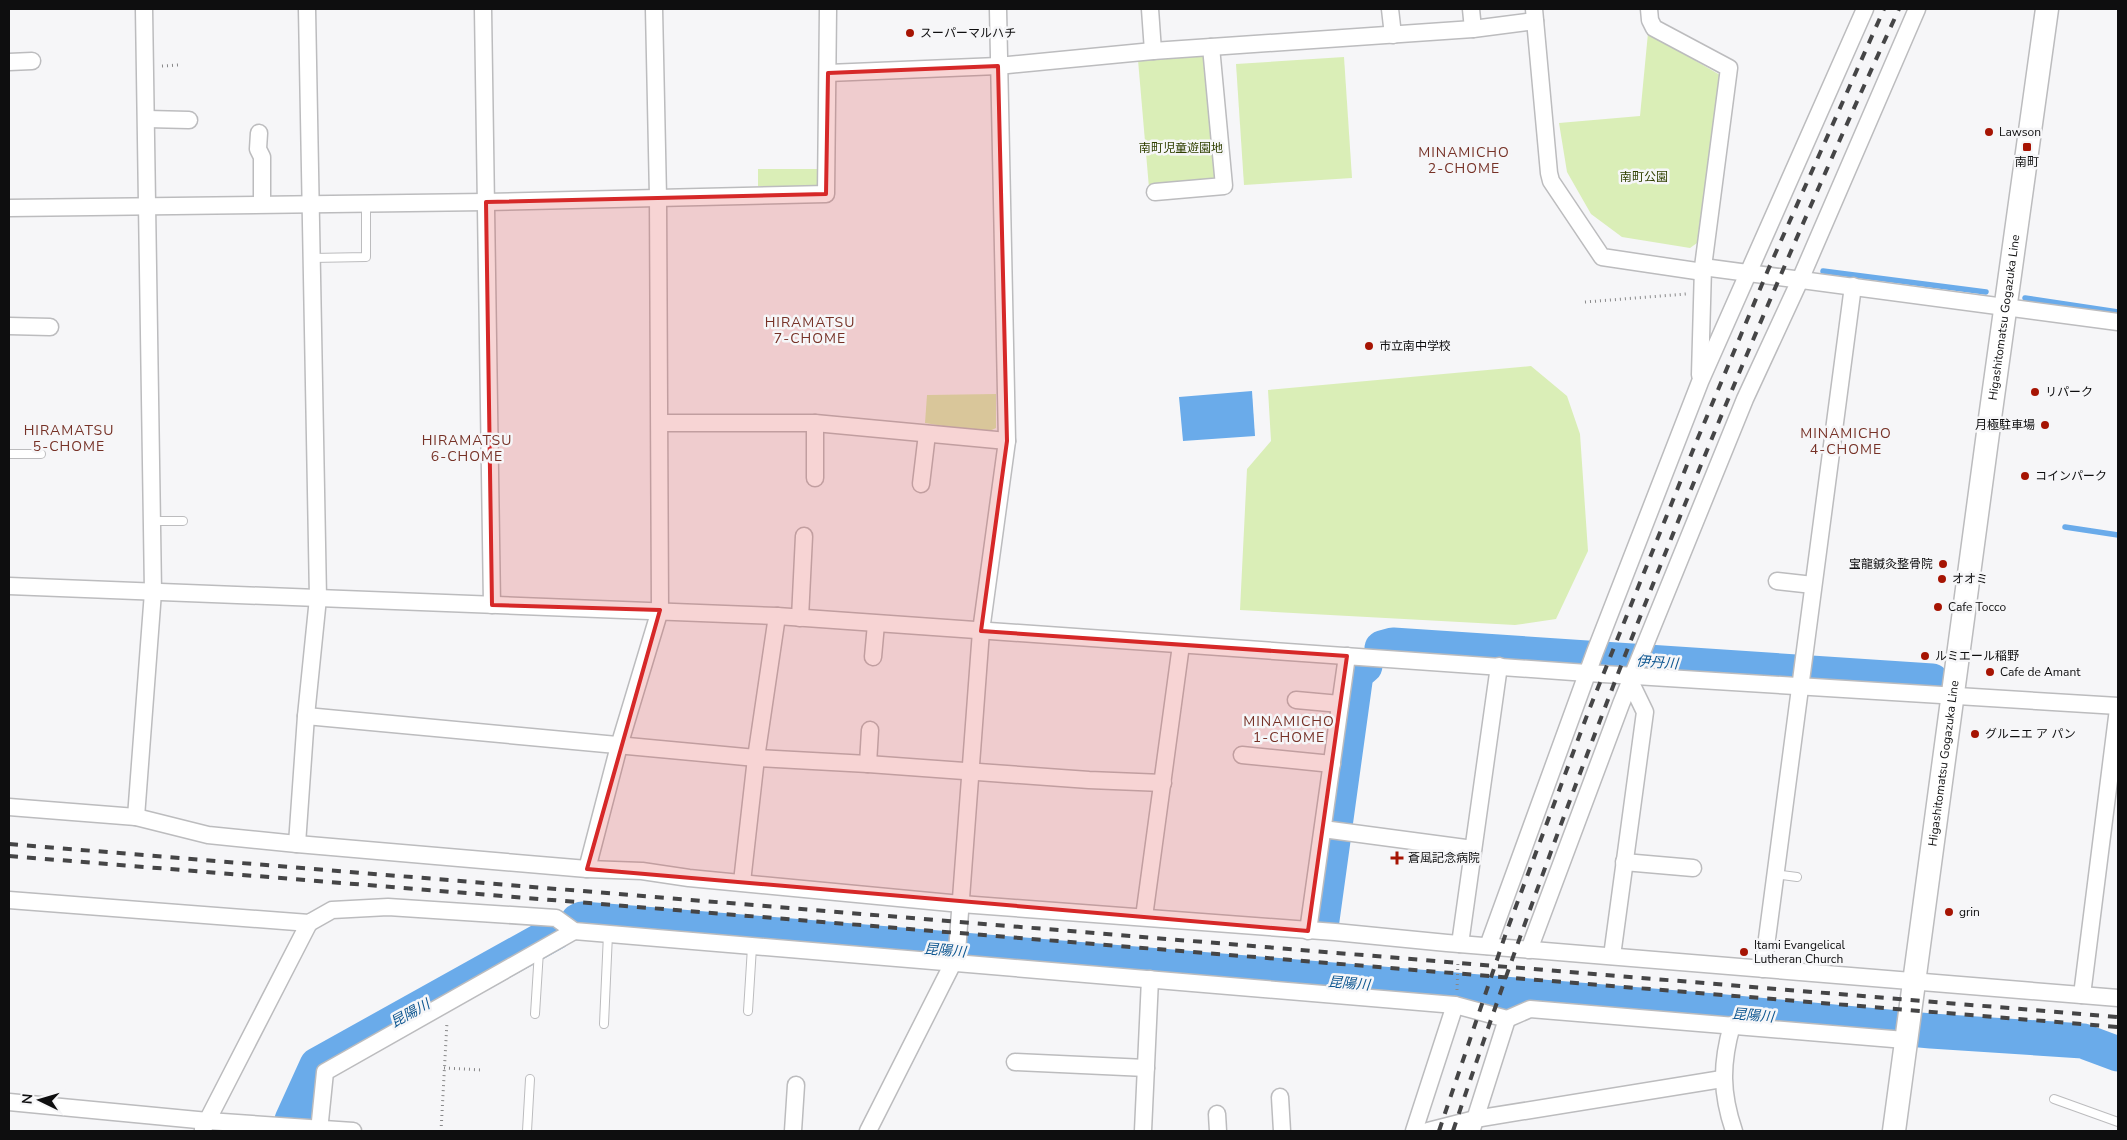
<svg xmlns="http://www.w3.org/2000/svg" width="2127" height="1140" font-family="'Nunito Sans','Noto Sans JP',sans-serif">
<rect width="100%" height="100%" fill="#f6f6f8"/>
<g fill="#daeeb7">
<polygon points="1648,33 1720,75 1697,243 1690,248 1622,237 1591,214 1567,172 1559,123 1640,116"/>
<polygon points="1202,55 1207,58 1219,178 1149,188 1138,60"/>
<polygon points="1344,57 1352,178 1244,185 1236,64"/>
<polygon points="758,169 821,169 821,183 817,186 758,186"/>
<polygon points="1531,366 1567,396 1580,434 1588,551 1556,619 1515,625 1240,610 1247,469 1271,441 1268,390"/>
<polygon points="996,394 996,428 985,433 925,423 927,395"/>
</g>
<polygon fill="#6aabea" points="1252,391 1255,436 1183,441 1179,397"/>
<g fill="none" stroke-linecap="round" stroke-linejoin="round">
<g stroke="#6aabea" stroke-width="5.5">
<polyline points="1823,271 1986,292"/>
<polyline points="2025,298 2118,312"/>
<polyline points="2065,527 2118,535"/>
</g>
<g stroke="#6aabea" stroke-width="35">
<polyline points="1382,648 1393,645 1932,681"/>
<polyline points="1322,920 1356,674 1365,666"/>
<polyline points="578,921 582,919 1714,1011 1931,1031 2083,1041 2118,1054"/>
<polyline points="292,1120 317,1065 556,932"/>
</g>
<g stroke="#bcbcbe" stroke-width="10">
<g id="service">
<polyline points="312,258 366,257 366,203"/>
<polyline points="9,454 41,454"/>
<polyline points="152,521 183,521"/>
<polyline points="1774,874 1797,877"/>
<polyline points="748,1011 752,947"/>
<polyline points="535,1014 539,951"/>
<polyline points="604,1024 608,934"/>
<polyline points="2054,1099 2118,1122"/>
<polyline points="527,1131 530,1079"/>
</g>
</g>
<g stroke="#bcbcbe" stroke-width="19">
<g id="minor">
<polyline points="483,9 492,605"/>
<polyline points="1150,9 1153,51"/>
<polyline points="1390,9 1393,35"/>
<polyline points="1471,9 1473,29"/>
<polyline points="1534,9 1549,173 1551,181 1602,257 1703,272"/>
<polyline points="1649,9 1650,20 1654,28 1729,68 1703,267 1700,375"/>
<polyline points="9,62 32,61"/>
<polyline points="828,73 998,66 1153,51 1473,29 1535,21"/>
<polyline points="147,119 189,120"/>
<polyline points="259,133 258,149 262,157 262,203"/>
<polyline points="1155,192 1224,186 1211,47"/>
<polyline points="9,208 486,202 826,194 828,9"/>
<polyline points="1703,267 2118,322"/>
<polyline points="9,326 50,327"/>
<polyline points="660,423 815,423 1007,441"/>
<polyline points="815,478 815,423"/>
<polyline points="921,484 927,434"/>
<polyline points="1777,581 1813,585"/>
<polyline points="9,586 777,616 1587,673 2118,706"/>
<polyline points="800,618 804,536"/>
<polyline points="873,657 876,624"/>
<polyline points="1296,700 1340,704"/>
<polyline points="306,716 756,758 868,764 1089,780 1163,783"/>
<polyline points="1242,755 1332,764"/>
<polyline points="868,764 870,730"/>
<polyline points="9,807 136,817 208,835 297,844 587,869 642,871 689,878 961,904 1335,932 1447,943 2118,998"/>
<polyline points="136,817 153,592 144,9"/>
<polyline points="1323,829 1473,849"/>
<polyline points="297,844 306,716 318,598 307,9"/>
<polyline points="1624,862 1693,868"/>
<polyline points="587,869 619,746 660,610 658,197 654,9"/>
<polyline points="742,882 756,758 777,616"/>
<polyline points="9,900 309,923 332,910 388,907 556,918 574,931 1455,1005 1507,1019 1530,1009 1905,1040"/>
<polyline points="1144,917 1181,645"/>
<polyline points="1308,931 1347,656"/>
<polyline points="1460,944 1499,666"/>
<polyline points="1488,946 1595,652 1700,382 1865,9"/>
<polyline points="1529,950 1621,704 1745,399 1800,280 1917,9"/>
<polyline points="1612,956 1645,712 1630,681"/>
<polyline points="1763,969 1853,286"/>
<polyline points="2082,995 2118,709"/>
<path d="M 1732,1025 C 1721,1064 1721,1093 1734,1131"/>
<polyline points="1015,1062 1146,1068"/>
<polyline points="1280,1097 1282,1131"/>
<polyline points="9,1102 208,1121 353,1131"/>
<polyline points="1217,1114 1218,1131"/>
<polyline points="203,1129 309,923"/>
<polyline points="1472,1129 1507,1019"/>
<polyline points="319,1131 325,1072 574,931"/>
<polyline points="793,1131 796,1085"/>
<polyline points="868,1131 953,963 957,952 981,631 1007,441 998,9"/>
<polyline points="1143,1131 1150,979"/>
<polyline points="1414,1131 1455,1005"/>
<polyline points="1428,1131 1475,1119 1722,1079"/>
</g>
</g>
<g stroke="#bcbcbe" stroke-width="25">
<g id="secondary">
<path id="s1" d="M 1894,1131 L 1990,418 L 2047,9"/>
</g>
</g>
<g stroke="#888889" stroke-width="3" stroke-dasharray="1 4" stroke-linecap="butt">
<polyline points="162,66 179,65"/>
<polyline points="1585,302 1686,294"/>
<polyline points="1457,990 1458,961"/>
<polyline points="444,1068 482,1070"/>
<polyline points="441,1131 447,1022"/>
</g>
<use href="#service" stroke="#fff" stroke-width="8"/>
<use href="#minor" stroke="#fff" stroke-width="16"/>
<use href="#secondary" stroke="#fff" stroke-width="22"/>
<g stroke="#454546" stroke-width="4" stroke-dasharray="9 9" stroke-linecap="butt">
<polyline points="9,844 2118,1017"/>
<polyline points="9,856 2118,1027"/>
<polyline points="1439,1131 1506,933 1589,710 1695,445 1768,270 1884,9"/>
<path d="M 1453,1131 C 1581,749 1731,375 1899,9"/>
</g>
</g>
<path fill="#d62828" fill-opacity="0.2" stroke="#d62828" stroke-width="4" stroke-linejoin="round" d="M 998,66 L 1007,441 L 981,631 L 1347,656 L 1308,931 L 587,869 L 660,610 L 492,605 L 486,202 L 826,194 L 828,73 Z"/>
<g fill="#a61403" stroke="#f6f6f8" stroke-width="2">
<circle cx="910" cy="33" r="5"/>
<circle cx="1989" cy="132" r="5"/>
<rect x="2022" y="142" width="10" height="10" rx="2.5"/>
<circle cx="1369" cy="346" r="5"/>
<circle cx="2035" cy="392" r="5"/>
<circle cx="2045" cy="425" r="5"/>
<circle cx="2025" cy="476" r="5"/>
<circle cx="1943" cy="564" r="5"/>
<circle cx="1942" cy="579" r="5"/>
<circle cx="1938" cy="607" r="5"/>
<circle cx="1925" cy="656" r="5"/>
<circle cx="1990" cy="672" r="5"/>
<circle cx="1975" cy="734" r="5"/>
<path d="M1394.5 850.5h5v5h5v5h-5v5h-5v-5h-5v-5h5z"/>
<circle cx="1949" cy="912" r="5"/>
<circle cx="1744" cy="952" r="5"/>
</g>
<g text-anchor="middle" stroke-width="5" stroke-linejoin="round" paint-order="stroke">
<g font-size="12" fill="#0e0e0f" stroke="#f6f6f8" text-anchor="start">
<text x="920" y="37">スーパーマルハチ</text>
<text x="1999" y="136">Lawson</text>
<text x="2027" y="166" text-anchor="middle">南町</text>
<text x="1379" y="350">市立南中学校</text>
<text x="2045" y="396">リパーク</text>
<text x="2035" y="429" text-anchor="end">月極駐車場</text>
<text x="2035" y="480">コインパーク</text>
<text x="1933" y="568" text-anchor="end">宝龍鍼灸整骨院</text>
<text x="1952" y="583">オオミ</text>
<text x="1948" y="611">Cafe Tocco</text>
<text x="1935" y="660">ルミエール稲野</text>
<text x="2000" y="676">Cafe de Amant</text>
<text x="1985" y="738">グルニエ ア パン</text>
<text x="1408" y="862">蒼風記念病院</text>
<text x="1959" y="916">grin</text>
<text x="1754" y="949">Itami Evangelical<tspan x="1754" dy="14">Lutheran Church</tspan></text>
</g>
<g font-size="12" fill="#304000" stroke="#f6f6f8">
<text x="1181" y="152">南町児童遊園地</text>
<text x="1644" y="181">南町公園</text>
</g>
<g font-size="12" fill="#0e0e0f" stroke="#f6f6f8">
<text dy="4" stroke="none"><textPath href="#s1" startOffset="821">Higashitomatsu Gogazuka Line</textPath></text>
<text dy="4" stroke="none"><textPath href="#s1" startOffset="371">Higashitomatsu Gogazuka Line</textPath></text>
</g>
<g font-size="14" letter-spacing="1" fill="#763126" stroke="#f6f6f8">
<text x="1464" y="157">MINAMICHO<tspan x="1464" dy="16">2-CHOME</tspan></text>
<text x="810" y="327">HIRAMATSU<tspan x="810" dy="16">7-CHOME</tspan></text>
<text x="69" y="435">HIRAMATSU<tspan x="69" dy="16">5-CHOME</tspan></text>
<text x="1846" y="438">MINAMICHO<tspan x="1846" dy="16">4-CHOME</tspan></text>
<text x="467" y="445">HIRAMATSU<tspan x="467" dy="16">6-CHOME</tspan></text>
<text x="1289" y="726">MINAMICHO<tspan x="1289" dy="16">1-CHOME</tspan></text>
</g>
<g font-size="14" font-style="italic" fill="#0d5690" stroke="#f6f6f8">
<text transform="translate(1657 662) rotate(4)" y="5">伊丹川</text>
<text transform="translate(945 950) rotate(5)" y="5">昆陽川</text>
<text transform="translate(1349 983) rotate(5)" y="5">昆陽川</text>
<text transform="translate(410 1013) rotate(-29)" y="5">昆陽川</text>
<text transform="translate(1753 1015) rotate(5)" y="5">昆陽川</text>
</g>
</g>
<rect width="2127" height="1140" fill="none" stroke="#0e0e0f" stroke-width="20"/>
<g transform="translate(40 1100) rotate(275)" stroke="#f6f6f8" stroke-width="4" paint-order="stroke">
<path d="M0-4L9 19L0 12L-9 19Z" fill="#0e0e0f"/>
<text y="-8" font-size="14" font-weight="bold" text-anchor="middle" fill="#0e0e0f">N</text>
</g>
</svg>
